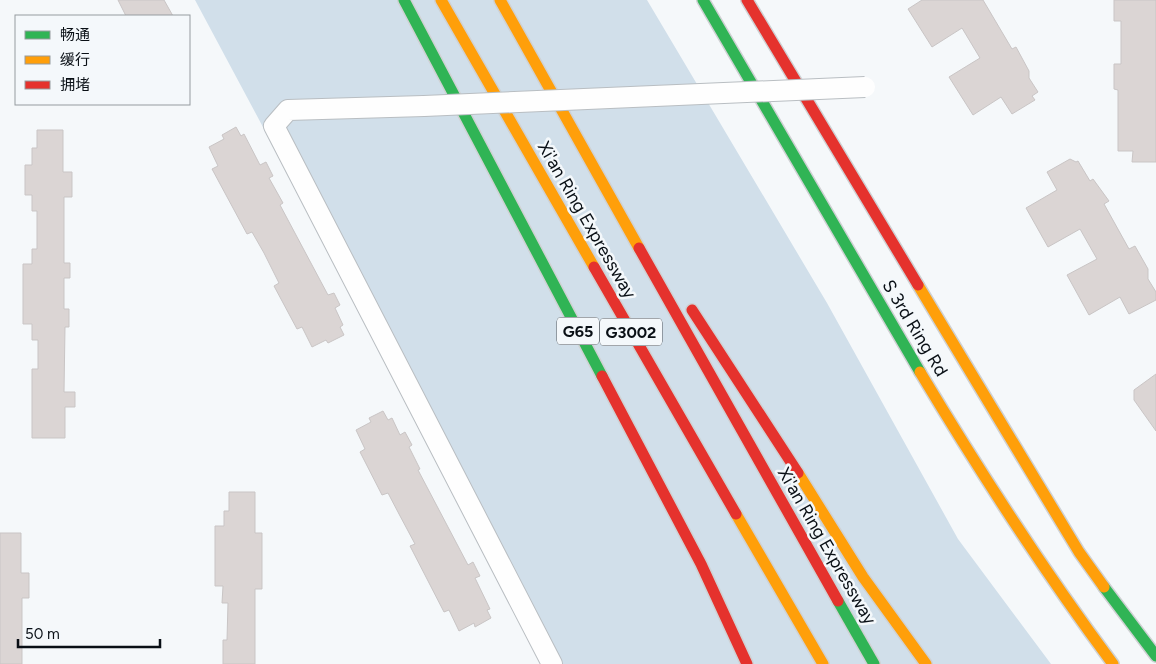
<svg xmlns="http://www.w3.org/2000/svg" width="1156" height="664" font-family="Figtree,'Noto Sans SC',sans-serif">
<rect width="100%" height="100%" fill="#f5f8fa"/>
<polygon fill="#d1dfea" points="195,0 647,0 827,303 958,539 1051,664 550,664"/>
<g fill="#dbd5d4" stroke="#c9c5c5">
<polygon points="118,0 164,0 173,16 126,16"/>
<polygon points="922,0 983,0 1012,49 1016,47 1029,71 1029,78 1038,92 1032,96 1035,100 1012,114 1001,97 973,115 949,77 980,58 962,28 932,47 908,9"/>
<polygon points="1114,0 1156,0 1156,162 1132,162 1133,151 1118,151 1118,90 1114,89 1114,64 1121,64 1121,21 1114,21"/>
<polygon points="236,127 241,136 244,134 260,165 266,162 273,176 269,178 283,203 280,205 328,295 334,293 340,305 335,308 343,325 340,327 344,335 328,343 326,340 312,347 302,327 297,329 274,286 279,283 264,253 252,232 247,234 212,169 218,166 209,147 224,139 222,135"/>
<polygon points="37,130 63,130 63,172 72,172 72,197 64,197 64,263 70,263 70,278 64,278 64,309 69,309 69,327 65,327 64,392 75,392 75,407 65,407 65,438 32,438 32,369 38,369 38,340 32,340 32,324 23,324 23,264 32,264 32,249 37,249 37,211 32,211 32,195 25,195 25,165 32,165 32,148 37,148"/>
<polygon points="1070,159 1076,162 1078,161 1090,181 1093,179 1109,201 1104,204 1129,249 1135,246 1148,269 1148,279 1156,292 1156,300 1129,314 1120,297 1089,315 1067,275 1097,259 1080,229 1048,247 1026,208 1057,190 1047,172"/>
<polygon points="1156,374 1156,431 1134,400 1134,390"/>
<polygon points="383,411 388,420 392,418 400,435 405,432 412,445 409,447 420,469 418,470 468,565 473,562 480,576 475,578 490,609 487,610 491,618 475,627 474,623 459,631 449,610 444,612 410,546 415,544 399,514 388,493 382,495 360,452 365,449 356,430 371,422 369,418"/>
<polygon points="229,492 255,492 255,533 262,533 262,589 255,589 255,664 223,664 223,640 227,640 228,603 222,603 223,586 215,586 215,526 224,526 224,511 229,511"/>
<polygon points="0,533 21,533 21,573 29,573 29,598 22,598 22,664 0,664"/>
</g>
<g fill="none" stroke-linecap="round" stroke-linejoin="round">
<g stroke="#b9bec2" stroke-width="22">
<polyline id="street" points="424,106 288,110 274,126 552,664"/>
</g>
<g stroke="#cfd1d3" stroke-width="14">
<g id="fast">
<polyline points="404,0 602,376"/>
<polyline points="703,0 920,372"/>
<polyline points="1104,587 1156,656"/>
<polyline points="838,601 874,664"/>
</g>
</g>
<g stroke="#cfd1d3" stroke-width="14">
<g id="slow">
<polyline points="441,0 594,267"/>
<polyline points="500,0 639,248"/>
<polyline points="918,285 1079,552 1104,587"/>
<path d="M 920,372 C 980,472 1043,570 1113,664"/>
<polyline points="798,473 863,577 926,664"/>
<polyline points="736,514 823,664"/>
</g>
</g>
<g stroke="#cfd1d3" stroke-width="14">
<g id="jam">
<polyline points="747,0 918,285"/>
<polyline points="639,248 838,601"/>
<polyline points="594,267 736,514"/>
<polyline points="692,310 798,473"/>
<polyline points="602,376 701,564 747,664"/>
</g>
</g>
<use href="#street" stroke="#fefefe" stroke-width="20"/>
<use href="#fast" stroke="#30b455" stroke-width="11"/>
<use href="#slow" stroke="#ff9f0a" stroke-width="11"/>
<use href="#jam" stroke="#e5322d" stroke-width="11"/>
<g stroke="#b9bec2" stroke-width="22" stroke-linecap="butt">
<polyline id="street-bridge" points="424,106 865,87"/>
</g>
<use href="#street-bridge" stroke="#fefefe" stroke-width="20"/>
</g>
<g text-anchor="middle" stroke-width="5" stroke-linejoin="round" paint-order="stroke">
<g fill="#f4f8fb" stroke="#50555a" stroke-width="1">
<rect x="557" y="317.5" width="42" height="27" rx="4"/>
<rect x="600" y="318.5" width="62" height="27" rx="4"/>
</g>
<g font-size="16" font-weight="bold" fill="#090f15">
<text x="578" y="337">G65</text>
<text x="631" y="338">G3002</text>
</g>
<g font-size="18" fill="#090f15" stroke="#f4f8fb">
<text transform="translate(587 220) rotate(60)" y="6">Xi'an Ring Expressway</text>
<text transform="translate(915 328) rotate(59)" y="6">S 3rd Ring Rd</text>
<text transform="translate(827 546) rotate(60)" y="6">Xi'an Ring Expressway</text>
</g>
</g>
<rect x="15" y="15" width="175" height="90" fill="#f4f8fb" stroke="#969b9f"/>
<rect x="25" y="31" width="25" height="8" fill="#30b455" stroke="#969b9f"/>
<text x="60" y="40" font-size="15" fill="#090f15">畅通</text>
<rect x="25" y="56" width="25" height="8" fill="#ff9f0a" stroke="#969b9f"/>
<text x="60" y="65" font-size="15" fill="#090f15">缓行</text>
<rect x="25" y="81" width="25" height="8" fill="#e5322d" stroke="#969b9f"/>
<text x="60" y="90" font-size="15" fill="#090f15">拥堵</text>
<path d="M18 639v8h142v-8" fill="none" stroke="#090f15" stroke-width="2.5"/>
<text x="25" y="639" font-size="15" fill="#090f15" stroke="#f4f8fb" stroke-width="4" paint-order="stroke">50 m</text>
</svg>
